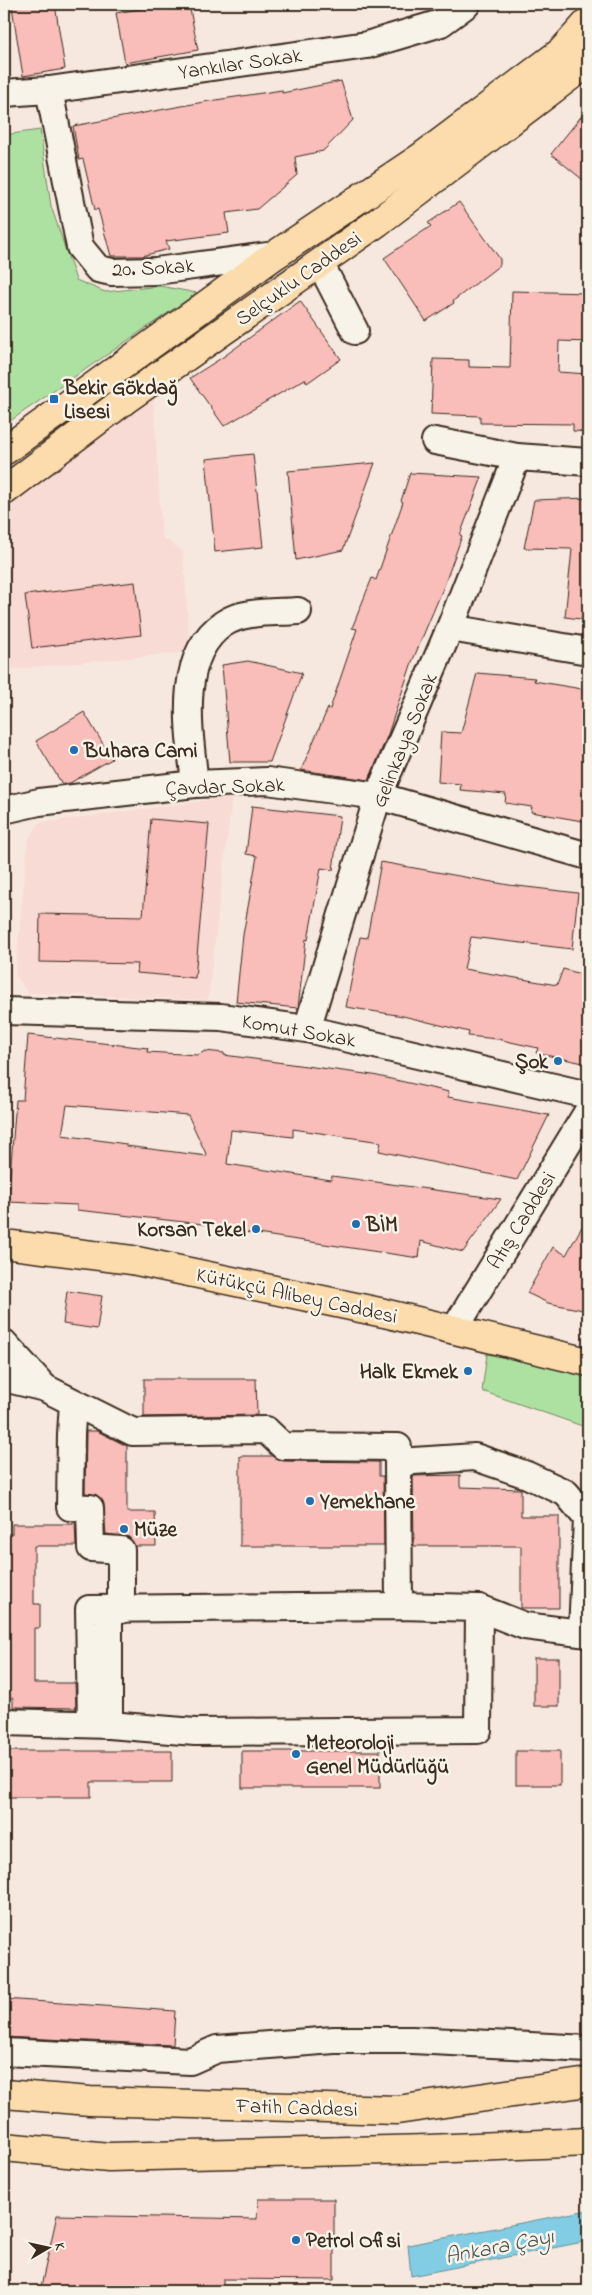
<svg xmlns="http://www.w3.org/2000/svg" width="592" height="2295" font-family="'Indie Flower',sans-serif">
<rect width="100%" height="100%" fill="#f7e8df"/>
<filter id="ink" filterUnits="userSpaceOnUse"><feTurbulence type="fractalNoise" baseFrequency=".02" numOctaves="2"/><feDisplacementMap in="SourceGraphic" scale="10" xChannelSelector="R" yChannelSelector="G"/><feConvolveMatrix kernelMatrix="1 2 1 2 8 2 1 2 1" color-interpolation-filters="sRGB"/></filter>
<g filter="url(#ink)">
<g fill="#f8dbd4">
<polygon points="153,393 162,537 183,551 190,652 4,670 4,503"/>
<polygon points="232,797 208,1000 28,993 15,975 28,840 39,823"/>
</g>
<g fill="#ade1a2" stroke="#748660">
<polygon points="40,130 51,206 76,280 105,292 160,286 197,293 4,425 4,135"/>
<polygon points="487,1354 563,1370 588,1372 588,1428 482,1391"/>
</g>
<polygon fill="#83cde4" stroke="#668c95" points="588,2210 588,2241 411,2276 408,2245"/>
<g fill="#f9bdba" stroke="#3b2a1e" fill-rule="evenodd">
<polygon points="34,4 55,4 65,69 23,76 12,7"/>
<polygon points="169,4 189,4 198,50 125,63 116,13"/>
<polygon points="341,81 353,120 323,151 295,157 297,175 257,209 226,213 229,233 166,241 169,249 142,256 111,256 98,209 95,210 83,159 79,160 73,126 209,101 282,90 282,93"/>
<polygon points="588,108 588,184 551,154"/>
<polygon points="459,202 500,259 500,265 453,301 454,303 426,321 384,258 431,226 428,223"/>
<polygon points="512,291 588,293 588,342 559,341 558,372 588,374 588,432 573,431 573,424 480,423 480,416 431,414 433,359 469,360 469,367 510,368"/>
<polygon points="300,301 341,359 307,383 305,379 224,426 190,378 223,357"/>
<polygon points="253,454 263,547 215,552 206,459"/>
<polygon points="375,463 343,550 296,560 288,471"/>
<polygon points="410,473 482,477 460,535 462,536 444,586 412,662 388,734 369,780 301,770 328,708 330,709 357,629 352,628 372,578 376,580 403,502 401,501"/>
<polygon points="588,498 588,620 565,617 572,549 524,548 534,500"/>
<polygon points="135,582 141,635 32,648 25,595"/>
<polygon points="248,661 302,673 270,762 230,762 222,665"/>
<polygon points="477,673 535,678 534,681 588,690 588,822 531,812 532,807 505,803 506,794 460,790 461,784 438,782 441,732 461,733"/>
<polygon points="84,712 112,759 70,783 62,784 36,741"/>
<polygon points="252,806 340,816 333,870 321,868 308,940 306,939 298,1008 236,1002 243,935 257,856 246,854"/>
<polygon points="151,819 209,824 195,978 137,973 138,964 39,962 40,914 143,916"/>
<polygon points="381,862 509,885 578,893 572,949 471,937 464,969 557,985 563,969 588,976 588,1064 536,1053 538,1048 497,1039 468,1036 469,1032 403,1016 346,1007 360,937 367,938"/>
<path d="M 28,1035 L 148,1048 L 147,1052 L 198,1055 L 205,1051 L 224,1053 L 224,1055 L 373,1075 L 449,1092 L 448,1097 L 549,1115 L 517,1180 L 379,1151 L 381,1142 L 293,1129 L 293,1137 L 231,1130 L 227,1164 L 331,1180 L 332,1176 L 501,1199 L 463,1252 L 421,1241 L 419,1258 L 237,1231 L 238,1228 L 77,1210 L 77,1205 L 8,1202 L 16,1100 L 23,1100 ZM 67,1105 L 188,1115 L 207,1156 L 126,1146 L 126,1144 L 62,1135 Z"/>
<polygon points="588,1216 588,1311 548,1303 527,1293 553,1247 566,1255"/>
<polygon points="67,1291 102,1296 97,1329 63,1324"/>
<polygon points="144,1379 256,1379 257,1415 144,1417"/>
<polygon points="86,1431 97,1431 127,1446 127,1512 155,1512 156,1546 135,1546 129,1537 106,1534 103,1501 97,1495 85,1493"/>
<polygon points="240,1456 272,1456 283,1461 379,1462 379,1476 383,1476 384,1546 240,1546"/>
<polygon points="460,1475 460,1487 521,1489 521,1516 559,1516 559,1608 521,1608 521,1546 414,1546 413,1476"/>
<polygon points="73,1522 75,1522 76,1546 34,1546 34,1604 40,1604 40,1628 34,1628 34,1683 75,1683 76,1708 13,1707 13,1698 4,1698 4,1534 12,1534 12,1524 73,1524"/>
<rect x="534" y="1658" width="25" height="48"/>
<polygon points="4,1751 172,1751 172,1782 91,1782 91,1797 4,1797"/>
<rect x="242" y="1751" width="138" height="37"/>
<rect x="516" y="1751" width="44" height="34"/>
<polygon points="4,1999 175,2011 173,2045 4,2037"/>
<polygon points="258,2199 334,2199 334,2280 223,2279 223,2286 124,2291 83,2291 82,2288 40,2291 57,2215 257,2219"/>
</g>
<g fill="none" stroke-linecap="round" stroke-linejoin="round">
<g stroke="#3b2a1e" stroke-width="30">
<g id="minor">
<polyline points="49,90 80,247 98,269 112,272 156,271 275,255"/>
<polyline points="4,93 49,90 367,45 441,23 467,4"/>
<polyline points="320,263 355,331"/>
<polyline points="435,441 517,457 588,462"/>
<polyline points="450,628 588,651"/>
<path d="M 195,784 C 190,735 175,657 223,624 C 243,610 275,613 298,611"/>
<polyline points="4,810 39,802 195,784 267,781 378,796 588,856"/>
<polyline points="4,1011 221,1017 307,1029 588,1095"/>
<polyline points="307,1029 378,796 450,628 517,457"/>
<polyline points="454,1330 588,1111"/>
<polyline points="4,1343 45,1388"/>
<polyline points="4,1378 45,1388 133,1432 266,1430 283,1446 398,1447 398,1462 475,1457 527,1475 566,1493 587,1518 582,1633"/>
<polyline points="73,1403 71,1434 70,1507 90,1508 91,1548 121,1550 121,1610"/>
<polyline points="398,1462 399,1606"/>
<polyline points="109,1610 109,1725"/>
<polyline points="4,1722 109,1725 195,1732 478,1730 479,1608"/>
<polyline points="91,1724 89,1609 399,1606 479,1608 525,1626 588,1634"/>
<polyline points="4,2052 190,2061 217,2049 334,2040 412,2040 588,2049"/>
</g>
</g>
<g stroke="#3b2a1e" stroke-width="31">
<g id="major">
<polyline points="4,451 275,255 420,158 561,52 588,22"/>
<polyline points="4,491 126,399 378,222 582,67 588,60"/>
<polyline points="4,1244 132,1260 384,1313 588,1362"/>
<polyline points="4,2094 90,2101 397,2110 588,2082"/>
<polyline points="4,2147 109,2157 429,2149 588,2142"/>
</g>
</g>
<use href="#minor" stroke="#f7f3e8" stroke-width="26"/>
<use href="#major" stroke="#fcdcac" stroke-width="28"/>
</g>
</g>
<g fill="#1f6fb2" stroke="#f7f3e8" stroke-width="2">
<rect x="49" y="394" width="10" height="10" rx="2.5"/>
<circle cx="74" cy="750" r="5"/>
<circle cx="558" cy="1061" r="5"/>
<circle cx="356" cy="1224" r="5"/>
<circle cx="256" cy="1229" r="5"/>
<circle cx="468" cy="1371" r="5"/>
<circle cx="310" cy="1501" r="5"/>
<circle cx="124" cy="1529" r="5"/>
<circle cx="296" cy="1754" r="5"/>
<circle cx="296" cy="2240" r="5"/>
</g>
<g text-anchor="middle" stroke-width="5" stroke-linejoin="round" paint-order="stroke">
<g font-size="21" fill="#3b2a1e" stroke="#f7f3e8">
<text transform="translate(240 63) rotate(-8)" y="7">Yankılar Sokak</text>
<text transform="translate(153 267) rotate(-3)" y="7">20. Sokak</text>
<text transform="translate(298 278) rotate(-35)" y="7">Selçuklu Caddesi</text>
<text transform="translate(404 740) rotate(-68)" y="7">Gelinkaya Sokak</text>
<text transform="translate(225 786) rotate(-2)" y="7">Çavdar Sokak</text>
<text transform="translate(299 1030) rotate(10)" y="7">Komut Sokak</text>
<text transform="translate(521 1220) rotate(-58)" y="7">Atış Caddesi</text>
<text transform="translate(297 1295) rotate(12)" y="7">Kütükçü Alibey Caddesi</text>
<text transform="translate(297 2107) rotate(2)" y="7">Fatih Caddesi</text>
</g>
<g font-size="21" font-weight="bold" fill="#3b2a1e" stroke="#f7f3e8" text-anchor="start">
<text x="64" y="394">Bekir Gökdağ<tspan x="64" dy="24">Lisesi</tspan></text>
<text x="84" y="757">Buhara Cami</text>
<text x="548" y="1068" text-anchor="end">Şok</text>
<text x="366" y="1231">BİM</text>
<text x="246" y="1236" text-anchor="end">Korsan Tekel</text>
<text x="458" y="1378" text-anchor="end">Halk Ekmek</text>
<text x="320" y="1508">Yemekhane</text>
<text x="134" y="1536">Müze</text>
<text x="306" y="1749">Meteoroloji<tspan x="306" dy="24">Genel Müdürlüğü</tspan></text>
<text x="306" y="2247">Petrol Ofisi</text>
</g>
<g font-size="22" font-style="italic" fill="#4d5350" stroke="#f7f3e8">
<text transform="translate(499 2245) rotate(-11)" y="8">Ankara Çayı</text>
</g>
</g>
<rect width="592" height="2295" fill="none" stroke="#f7f3e8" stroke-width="20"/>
<rect x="10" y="10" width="572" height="2275" fill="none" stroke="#3b2a1e" stroke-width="2" filter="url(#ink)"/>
<g transform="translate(48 2248) rotate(81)" stroke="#f7f3e8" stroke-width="4" paint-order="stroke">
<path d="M0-4L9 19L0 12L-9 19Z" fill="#3b2a1e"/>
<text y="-8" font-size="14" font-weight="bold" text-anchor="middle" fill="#3b2a1e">K</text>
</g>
</svg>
